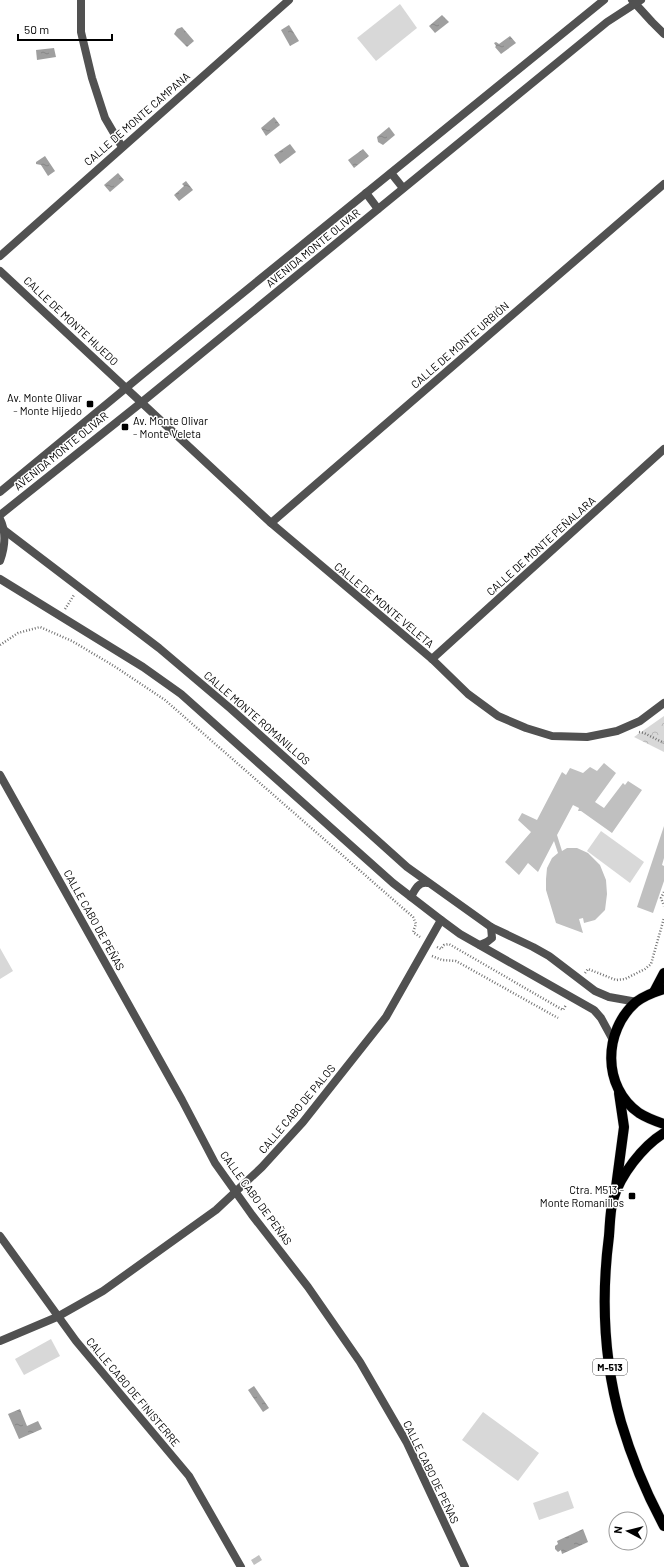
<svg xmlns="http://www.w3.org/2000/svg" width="664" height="1567" font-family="Barlow,sans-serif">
<defs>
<pattern id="park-crowns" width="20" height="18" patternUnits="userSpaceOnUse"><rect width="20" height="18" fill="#d8d8d8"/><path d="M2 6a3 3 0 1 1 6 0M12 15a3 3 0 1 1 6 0" fill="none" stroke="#b8b8b8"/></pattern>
<pattern id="water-ripples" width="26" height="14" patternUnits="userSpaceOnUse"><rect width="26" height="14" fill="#9f9f9f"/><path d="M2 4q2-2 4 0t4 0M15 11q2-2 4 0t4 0" fill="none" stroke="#878787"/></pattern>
</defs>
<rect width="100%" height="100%" fill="#fff"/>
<polygon fill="url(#park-crowns)" points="664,716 664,752 634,737"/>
<g fill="#d8d8d8">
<polygon points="400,4 417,28 376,61 357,38"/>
<polygon points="601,831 644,862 630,883 587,851"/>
<polygon points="0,948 13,971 0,979"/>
<polygon points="51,1339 60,1356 24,1375 15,1359"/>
<polygon points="483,1412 539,1453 518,1481 462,1440"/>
<polygon points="568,1491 574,1508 539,1520 533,1503"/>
</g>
<g fill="url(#water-ripples)">
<polygon points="442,15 449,22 435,33 429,26"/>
<polygon points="289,25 299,41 290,46 281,30"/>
<polygon points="182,27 194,41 187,47 174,34 177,29"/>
<polygon points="510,36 516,43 501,54 495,47 496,46 494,43 496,42 499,44"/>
<polygon points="54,48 56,57 37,60 36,50"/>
<polygon points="274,117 280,125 266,136 261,128"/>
<polygon points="389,127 395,135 383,145 378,142 377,137"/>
<polygon points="290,144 296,152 280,164 274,155"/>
<polygon points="363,149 369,156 354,168 348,160"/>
<polygon points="45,156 55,171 48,176 41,165 36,164 36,162"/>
<polygon points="118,173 124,180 110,192 104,185"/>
<polygon points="186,181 193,190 179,201 174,195 184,186 182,184"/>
<polygon points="254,1386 269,1408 263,1412 248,1390"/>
<polygon points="20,1409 27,1426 38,1421 42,1429 19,1439 8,1414"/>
<polygon points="583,1529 588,1542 562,1554 561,1550 558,1552 555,1549 555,1546 558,1544 557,1541"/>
</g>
<g fill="#c0c0c0">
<polygon points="604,763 616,773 595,802 604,808 623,783 625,785 628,781 642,790 612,833 581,811 578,811 579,808 573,805 557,835 562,851 567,848 577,848 588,853 600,865 606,880 607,894 605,910 595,920 584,923 583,918 579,919 583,933 556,923 546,890 546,879 547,868 552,858 558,853 554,841 538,872 528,863 519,875 505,862 531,832 518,820 522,813 537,820 562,772 566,775 570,768 583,773 590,767 597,771"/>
<polygon points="664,826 664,858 662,865 664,866 664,881 653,913 637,907"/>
<polygon points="259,1555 262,1560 254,1565 251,1560"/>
</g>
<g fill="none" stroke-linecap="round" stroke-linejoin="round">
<g stroke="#dbdbdb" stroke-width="11">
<g id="primary">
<path d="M 664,989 C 654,992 644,996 636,1002 C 603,1031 602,1087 639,1113 C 647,1118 655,1121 664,1124"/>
<polyline points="654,992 664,973"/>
<path d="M 664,1133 C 643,1146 620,1175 613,1200 C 610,1211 610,1224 609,1236 C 601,1298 604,1362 621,1422 C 632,1459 646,1493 664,1526"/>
<polyline points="616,1187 624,1127 619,1093"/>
</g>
</g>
<g stroke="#737373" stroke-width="2.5" stroke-dasharray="1 2" stroke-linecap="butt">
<polyline points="65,609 74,595"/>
<polyline points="0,645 18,633 40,627 72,641 114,666 165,700 413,917 416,924 413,932 420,937"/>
<polyline points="639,732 644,733 664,743"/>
<polyline points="664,892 661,898 664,906"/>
<polyline points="437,947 441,949 444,945 449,944 563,1010 566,1005"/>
<polyline points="432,956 442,960 456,961 558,1018"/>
<polyline points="585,973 588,969 616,980 625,979 645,969 651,964 664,918"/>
</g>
<g stroke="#515151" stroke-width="8">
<polyline points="81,0 81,32 92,78 105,118 122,147"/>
<polyline points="632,0 652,22 664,34"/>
<polyline points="391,173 403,188"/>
<polyline points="366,193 378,209"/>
<polyline points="0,256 289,0"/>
<polyline points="0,271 271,523 432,659 468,694 498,716 526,728 552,736 587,737 617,731 640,721 664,703"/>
<polyline points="0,492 143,374 604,0"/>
<polyline points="0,515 142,402 607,22 641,0"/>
<path d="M 0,519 C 7,533 5,547 0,561"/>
<polyline points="271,523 664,184"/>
<polyline points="4,530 159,648 231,709 407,867 491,927 533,947 549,956 595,991 609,997 637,1002"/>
<polyline points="0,579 143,667 181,694 393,883 441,920 460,934 594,1010 601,1018 613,1040"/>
<polyline points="432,659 664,449"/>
<polyline points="0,775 182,1100 215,1163 252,1215 308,1287 360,1362 407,1443 465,1567"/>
<path d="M 411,897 C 415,889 419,881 428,883"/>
<polyline points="480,945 487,942 492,938 491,927"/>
<polyline points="0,1236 76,1341 189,1476 241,1567"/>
<polyline points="0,1341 57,1317 103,1291 216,1210 262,1167 303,1122 386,1017 441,920"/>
</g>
<use href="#primary" stroke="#000" stroke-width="10"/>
</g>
<g fill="#000" stroke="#fff" stroke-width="1.5">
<rect x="86" y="400" width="8" height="8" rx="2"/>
<rect x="121" y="423" width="8" height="8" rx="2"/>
<rect x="628" y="1192" width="8" height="8" rx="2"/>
</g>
<g text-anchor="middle" stroke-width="3" stroke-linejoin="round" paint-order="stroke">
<rect fill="#fff" stroke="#4c4c4c" stroke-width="1" x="593" y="1359" width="34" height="16" rx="3"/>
<g font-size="10" font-weight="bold" fill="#000">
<text x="610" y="1371">M-513</text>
</g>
<g font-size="11" fill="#000" stroke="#fff">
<text transform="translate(137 119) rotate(-41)" y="4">CALLE DE MONTE CAMPANA</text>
<text transform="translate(313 248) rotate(-39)" y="4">AVENIDA MONTE OLIVAR</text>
<text transform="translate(71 321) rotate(43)" y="4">CALLE DE MONTE HIJEDO</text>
<text transform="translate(460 345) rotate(-41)" y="4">CALLE DE MONTE URBIÓN</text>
<text transform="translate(61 451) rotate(-39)" y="4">AVENIDA MONTE OLIVAR</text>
<text transform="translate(541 546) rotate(-42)" y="4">CALLE DE MONTE PEÑALARA</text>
<text transform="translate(384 605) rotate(40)" y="4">CALLE DE MONTE VELETA</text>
<text transform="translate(257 718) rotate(41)" y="4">CALLE MONTE ROMANILLOS</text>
<text transform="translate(94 920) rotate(61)" y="4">CALLE CABO DE PEÑAS</text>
<text transform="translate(297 1109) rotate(-50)" y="4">CALLE CABO DE PALOS</text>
<text transform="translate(256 1198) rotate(54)" y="4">CALLE CABO DE PEÑAS</text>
<text transform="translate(133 1392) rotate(50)" y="4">CALLE CABO DE FINISTERRE</text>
<text transform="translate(431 1472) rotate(64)" y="4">CALLE CABO DE PEÑAS</text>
</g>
<g font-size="11" fill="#000" stroke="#fff" text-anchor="end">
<text x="82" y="402">Av. Monte Olivar<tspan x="82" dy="13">- Monte Hijedo</tspan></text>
<text x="133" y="425" text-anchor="start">Av. Monte Olivar<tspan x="133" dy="13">- Monte Veleta</tspan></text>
<text x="624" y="1194">Ctra. M513 -<tspan x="624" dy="13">Monte Romanillos</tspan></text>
</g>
</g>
<g transform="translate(628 1531) rotate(277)"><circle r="19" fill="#ffffff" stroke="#999999"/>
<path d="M0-3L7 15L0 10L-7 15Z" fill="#000000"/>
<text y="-6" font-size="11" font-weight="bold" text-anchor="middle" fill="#000000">N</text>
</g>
<path d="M18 34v6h94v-6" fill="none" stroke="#000000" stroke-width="2"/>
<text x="24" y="34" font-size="12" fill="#000000" stroke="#ffffff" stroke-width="3" paint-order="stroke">50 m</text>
</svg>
